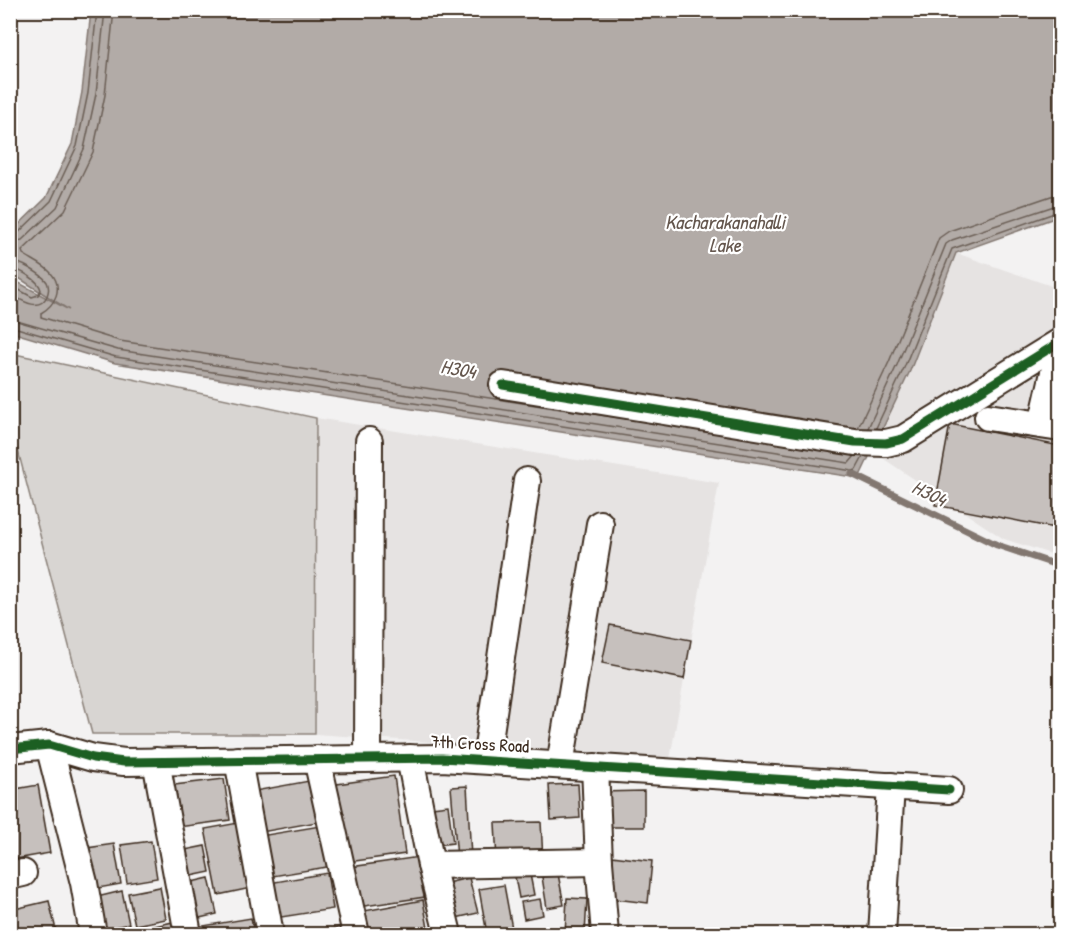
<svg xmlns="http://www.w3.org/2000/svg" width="1071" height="945" font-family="'Patrick Hand',sans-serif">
<rect width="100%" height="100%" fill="#f3f2f2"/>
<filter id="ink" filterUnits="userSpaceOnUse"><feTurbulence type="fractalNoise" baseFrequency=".0167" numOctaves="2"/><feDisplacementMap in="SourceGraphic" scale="12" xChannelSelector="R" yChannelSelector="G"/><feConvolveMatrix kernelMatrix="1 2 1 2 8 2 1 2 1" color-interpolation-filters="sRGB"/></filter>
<g filter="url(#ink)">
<g fill="#e6e3e2">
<polygon points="956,253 1060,289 1060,557 1004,539 872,451"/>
<polygon points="316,418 719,483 670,759 315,734"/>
</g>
<polygon fill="#d8d5d2" stroke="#8a8078" stroke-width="1.5" points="10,353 316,418 315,734 92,734 11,424"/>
<polygon fill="#b2aba7" stroke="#827770" stroke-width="1.5" points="91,11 1060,11 1060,216 956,253 910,371 859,478 115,363 11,332 10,278 69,310 11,273 11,232 46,198 72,144 82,92"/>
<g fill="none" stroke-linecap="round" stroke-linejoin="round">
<g stroke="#6b5e55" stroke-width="1.5">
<path d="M 114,10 L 105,95 L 93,152 L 65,210 L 22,251 L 23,254 C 32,260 44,265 51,273 C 64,288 55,305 41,313 L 41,317 L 120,341 L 620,418"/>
<polyline points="10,236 17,234 51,201 77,146 88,93 97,10"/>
<polyline points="10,244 22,240 57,207 84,149 96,94 105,10"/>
<path d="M 10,261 C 19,261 42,274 47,282 C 49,286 49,291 47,296 C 39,313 21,300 10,294"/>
<path d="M 10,268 C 21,270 39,280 41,290 L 38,295 L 32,297 L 10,285"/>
<polyline points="10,319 118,350 849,463 855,456"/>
<polyline points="10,326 116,357 853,471 856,470 863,457"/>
<polyline points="858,428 889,362 939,238 949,231 1051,196 1060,195"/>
<polyline points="868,428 897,365 946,244 952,240 1060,204"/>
<polyline points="876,428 904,368 952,249 1060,211"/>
</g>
<polyline stroke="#827770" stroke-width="7" points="852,474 997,545 1060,566"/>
</g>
<g fill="#c6c0bd" stroke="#3b2a1e" stroke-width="1.5">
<polygon points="950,424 1060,446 1060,529 935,505"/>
<polygon points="610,625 691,640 684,679 602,663"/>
<polygon points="394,776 405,854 341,863 330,785"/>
<polygon points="224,779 230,820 171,828 166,786"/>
<polygon points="309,781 317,822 256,833 249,792"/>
<polygon points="578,784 580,818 551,820 549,785"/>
<polygon points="38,785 50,853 10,860 10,790"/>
<polygon points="467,786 471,857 457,858 451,787"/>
<polygon points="644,791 644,827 600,827 599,792"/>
<polygon points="448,805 453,843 429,846 424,808"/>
<polygon points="541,822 543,860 497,861 495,823"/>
<polygon points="238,823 251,888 218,895 205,829"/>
<polygon points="320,826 327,867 261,878 254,837"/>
<polygon points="151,841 157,878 127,883 121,845"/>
<polygon points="114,844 121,884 93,889 87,848"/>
<polygon points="205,846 210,872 181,878 175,852"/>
<polygon points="612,856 652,861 648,903 607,898"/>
<polygon points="419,857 425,897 358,907 351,867"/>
<polygon points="529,869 534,895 519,898 514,872"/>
<polygon points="327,873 333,909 275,918 269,883"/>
<polygon points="558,874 564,905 547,908 542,877"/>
<polygon points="209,878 217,914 191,920 183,884"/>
<polygon points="469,878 478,913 451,919 442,884"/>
<polygon points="504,885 513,934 487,934 479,889"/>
<polygon points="160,887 166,919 135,925 128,893"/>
<polygon points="122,891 129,924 104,929 97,897"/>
<polygon points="567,898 587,899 585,934 565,934"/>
<polygon points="540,899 543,915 524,919 521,902"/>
<polygon points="423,900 429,934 363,934 359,912"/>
<polygon points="49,901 57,934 10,934 10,910"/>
<polygon points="251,918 254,934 198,934 197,927"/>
<polygon points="173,922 176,934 137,934 136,930"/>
<polygon points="340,927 341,934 312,934"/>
</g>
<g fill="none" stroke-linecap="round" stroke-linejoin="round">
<g stroke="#3b2a1e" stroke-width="30">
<g id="minor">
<polyline points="503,385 855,442 886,443 903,439 1060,342"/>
<polyline points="988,417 1060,428"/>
<polyline points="1042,425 1056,364"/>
<polyline points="49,745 84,883 93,934"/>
<polyline points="10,749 49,745 93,758 124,762 442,758 949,790"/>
<polyline points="368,758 369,441"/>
<polyline points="410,758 431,865 448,934"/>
<polyline points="317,759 356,934"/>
<polyline points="238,760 270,934"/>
<polyline points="486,760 527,481"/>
<polyline points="156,761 188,934"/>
<polyline points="560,765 600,524"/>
<polyline points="595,767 599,862 605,934"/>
<polyline points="431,865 599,862"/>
<polyline points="10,876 23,873"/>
<polyline points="882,934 891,786"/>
</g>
</g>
<use href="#minor" stroke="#fff" stroke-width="26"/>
<g stroke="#fff" stroke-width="13">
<g id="cycleway">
<polyline points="503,385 855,442 886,443 903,439 1060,342"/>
<polyline points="10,749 49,745 93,758 124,762 442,758 949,790"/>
</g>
</g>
<use href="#cycleway" stroke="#1b5e20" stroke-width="9"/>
</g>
</g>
<g text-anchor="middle" stroke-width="4.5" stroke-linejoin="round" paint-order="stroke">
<g font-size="18" fill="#3b2a1e" stroke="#fff">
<text transform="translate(480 744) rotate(3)" y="6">7th Cross Road</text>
</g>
<g font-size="20" font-style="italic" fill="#65574e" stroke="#fff">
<text x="725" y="229">Kacharakanahalli<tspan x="725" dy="23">Lake</tspan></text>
<text transform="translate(458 369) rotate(10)" y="7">H304</text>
<text transform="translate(929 493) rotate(26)" y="7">H304</text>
</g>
</g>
<rect width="1071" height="945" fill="none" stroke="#fff" stroke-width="36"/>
<rect x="18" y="18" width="1035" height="909" fill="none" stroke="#3b2a1e" stroke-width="2" filter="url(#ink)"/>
</svg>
